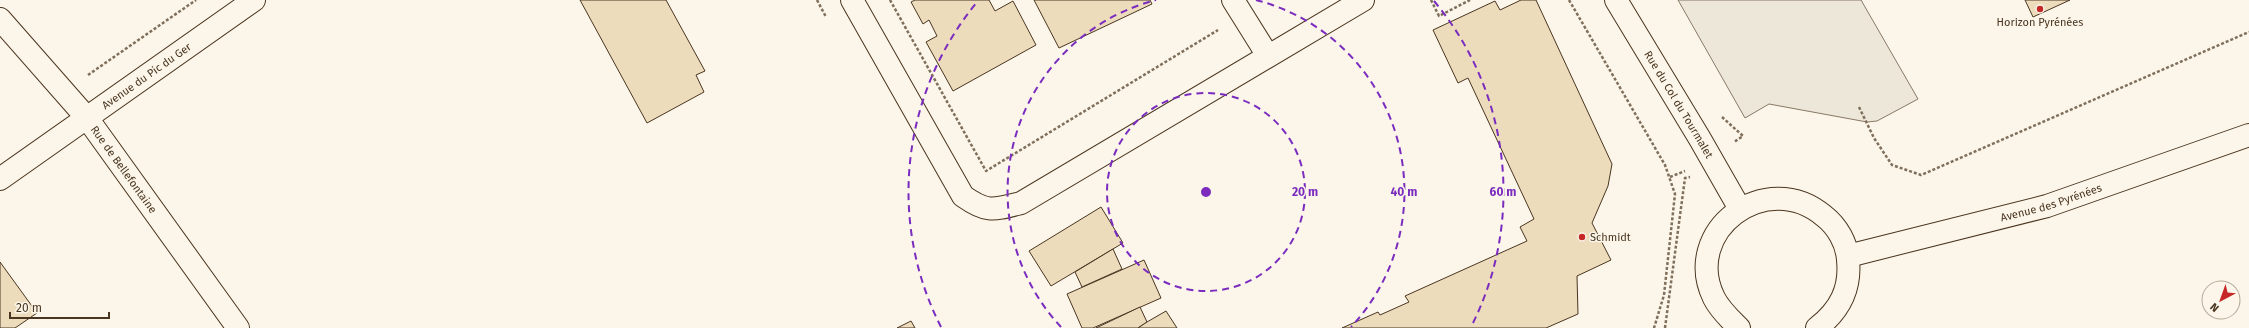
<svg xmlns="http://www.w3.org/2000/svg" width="2249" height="328" font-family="'Fira Sans',sans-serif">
<rect width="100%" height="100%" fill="#fbf6e9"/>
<polygon fill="#ede7d9" stroke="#887966" points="1678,0 1861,0 1918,99 1877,121 1867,122 1769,104 1745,118"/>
<g fill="#ecdcbc" stroke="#4a3520">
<polygon points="580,0 666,0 705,71 696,75 704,92 647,123"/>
<polygon points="915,0 989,0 995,11 1013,1 1036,45 953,91 926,42 937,36 929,20 923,24 911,2"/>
<polygon points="1034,0 1150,0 1152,4 1059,48"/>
<polygon points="1521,0 1536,0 1612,164 1608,186 1592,223 1611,260 1577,276 1578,314 1546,328 1342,328 1378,312 1380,315 1409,302 1405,296 1527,241 1520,227 1534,219 1468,78 1458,83 1433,30 1495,1 1500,10"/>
<polygon points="2025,0 2070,0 2033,17"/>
<polygon points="1101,207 1123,243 1051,286 1029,251"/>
<polygon points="1113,249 1122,269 1082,287 1075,272"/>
<polygon points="1144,260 1161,298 1093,328 1082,328 1067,294"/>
<polygon points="0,262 37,313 15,328 0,328"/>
<polygon points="1140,307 1147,322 1138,328 1096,328"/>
<polygon points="1166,311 1177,328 1138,328 1147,322"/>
<polygon points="911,321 915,328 897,328"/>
</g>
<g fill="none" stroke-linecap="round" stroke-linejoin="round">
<g stroke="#4a3520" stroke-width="24">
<g id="street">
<path d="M 852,0 L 963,196 C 987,213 993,210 1021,203 L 1363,0"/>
<polyline points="1233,0 1268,56"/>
<path id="s1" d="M 1616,0 L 1700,139 L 1740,209"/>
<path id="s2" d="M 0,19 L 87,118 L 238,328"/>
<path id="s3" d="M 0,179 L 254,0"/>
</g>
</g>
<g stroke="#4a3520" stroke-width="24">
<g id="secondary">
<path id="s4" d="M 1848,256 L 2047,206 L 2249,135"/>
<path d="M 1739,328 C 1730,319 1720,310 1714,298 C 1681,231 1766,167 1824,216 C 1837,226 1847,243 1848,260 C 1851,289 1840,310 1817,328"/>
</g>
</g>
<g stroke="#7f6f5c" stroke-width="2.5" stroke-dasharray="3 2" stroke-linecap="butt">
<polyline points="817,0 826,17"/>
<polyline points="890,0 986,171 1218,30"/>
<polyline points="1431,0 1439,16 1470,0"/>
<polyline points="1569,0 1665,165 1675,194 1664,295 1654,328"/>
<polyline points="88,75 196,0"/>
<polyline points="1859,107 1874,138 1892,165 1921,175 2249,32"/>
<polyline points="1722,117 1743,136 1734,142"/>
<polyline points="1670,177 1685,171"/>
<polyline points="1665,328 1685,178 1690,177"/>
</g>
<use href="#street" stroke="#fbf6e9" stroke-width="22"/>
<use href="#secondary" stroke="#fbf6e9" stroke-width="22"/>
</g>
<g fill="none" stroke="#7b2cbf" stroke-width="2" stroke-dasharray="7 5">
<circle cx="1206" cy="192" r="99"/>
<path d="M1061 327A198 198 0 0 1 1156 0M1256 0A198 198 0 0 1 1351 327"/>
<path d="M941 327A297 297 0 0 1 978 1M1434 1A297 297 0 0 1 1471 327"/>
</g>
<g fill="#c62828" stroke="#fbf6e9" stroke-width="1.5">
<circle cx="2040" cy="9" r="4"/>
<circle cx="1582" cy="237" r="4"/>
</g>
<g text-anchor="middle" stroke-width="3" stroke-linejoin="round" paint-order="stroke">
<g font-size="11" fill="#4a3520" stroke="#fbf6e9">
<text x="2040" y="26">Horizon Pyrénées</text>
<text x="1590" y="241" text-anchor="start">Schmidt</text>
</g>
<g font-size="11" fill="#4a3520" stroke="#fbf6e9">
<text dy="4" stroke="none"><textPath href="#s3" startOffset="179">Avenue du Pic du Ger</textPath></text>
<text dy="4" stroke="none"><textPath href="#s1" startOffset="122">Rue du Col du Tourmalet</textPath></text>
<text dy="4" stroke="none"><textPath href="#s2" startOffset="195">Rue de Bellefontaine</textPath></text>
<text dy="4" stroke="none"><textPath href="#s4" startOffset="210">Avenue des Pyrénées</textPath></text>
</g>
</g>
<circle cx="1206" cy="192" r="6" fill="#7b2cbf" stroke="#fbf6e9" stroke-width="2"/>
<g font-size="12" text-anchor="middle" font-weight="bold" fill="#7b2cbf" stroke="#fbf6e9" stroke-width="3" stroke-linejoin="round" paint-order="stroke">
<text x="1305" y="196">20 m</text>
<text x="1404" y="196">40 m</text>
<text x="1503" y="196">60 m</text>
</g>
<g transform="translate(2221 300) rotate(221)"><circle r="19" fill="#fbf6e9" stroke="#b4a999"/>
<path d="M0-3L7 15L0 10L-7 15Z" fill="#c62828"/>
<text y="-6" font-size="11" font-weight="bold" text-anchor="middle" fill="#4a3520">N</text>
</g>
<path d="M10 312v6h99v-6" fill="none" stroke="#4a3520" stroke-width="2"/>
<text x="16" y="312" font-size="12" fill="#4a3520" stroke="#fbf6e9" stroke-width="3" paint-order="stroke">20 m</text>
</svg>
